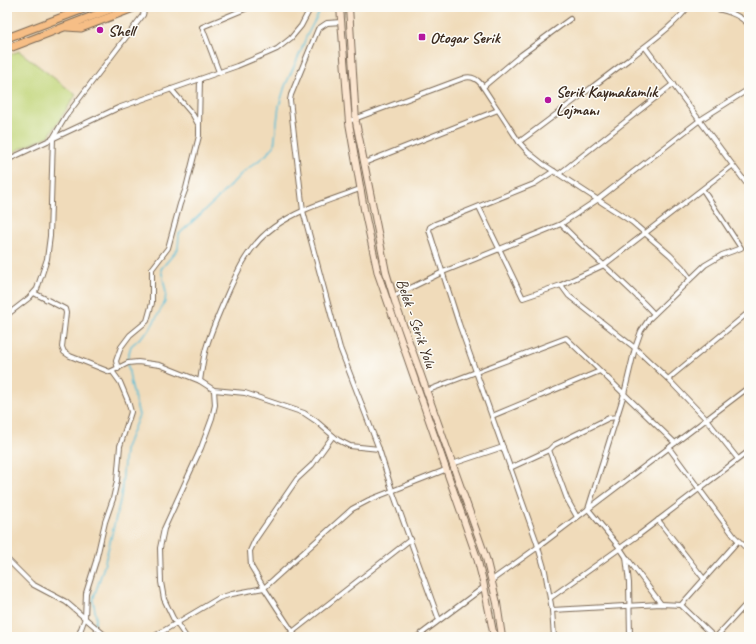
<svg xmlns="http://www.w3.org/2000/svg" width="756" height="644" font-family="Caveat,sans-serif">
<rect width="100%" height="100%" fill="#fdfcf7"/>
<filter id="ink" filterUnits="userSpaceOnUse"><feTurbulence type="fractalNoise" baseFrequency=".025" numOctaves="2"/><feDisplacementMap in="SourceGraphic" scale="8" xChannelSelector="R" yChannelSelector="G"/><feConvolveMatrix kernelMatrix="1 2 1 2 8 2 1 2 1" color-interpolation-filters="sRGB"/></filter>
<filter id="wash" filterUnits="userSpaceOnUse"><feTurbulence type="fractalNoise" baseFrequency=".012" numOctaves="4" result="noise"/><feDisplacementMap in="SourceGraphic" scale="16" xChannelSelector="R" yChannelSelector="G"/><feGaussianBlur stdDeviation="0.9" result="paint"/><feColorMatrix in="noise" values="0 0 0 0 0 0 0 0 0 0 0 0 0 0 0 0 0 1.4 0 .05"/><feComposite in="paint" operator="in"/></filter>
<g filter="url(#wash)">
<rect width="100%" height="100%" fill="#f0dbba"/>
<polygon fill="#c1d579" stroke="#7e804c" points="19,51 76,95 49,136 7,155 7,56"/>
<g fill="none" stroke-linecap="round" stroke-linejoin="round">
<polyline stroke="#58bdd6" stroke-width="1.5" points="89,637 93,632 96,617 93,600 104,566 121,497 125,450 139,415 131,384 127,360 131,346 150,329 165,302 166,292 161,269 178,249 179,234 215,201 242,173 266,155 274,146 279,106 285,86 301,51 306,37 322,7"/>
</g>
</g>
<g filter="url(#ink)">
<g fill="none" stroke-linecap="round" stroke-linejoin="round">
<g stroke="#7a6855" stroke-width="6">
<g id="minor">
<path d="M 706,7 C 722,10 737,12 749,25"/>
<polyline points="341,22 327,23 318,29 291,95 290,100 303,211 340,348 379,449 392,490 439,620"/>
<polyline points="645,47 749,187"/>
<polyline points="219,72 202,27 250,7"/>
<polyline points="483,87 521,55 570,19"/>
<path d="M 349,121 L 464,78 C 471,76 476,78 481,84 L 519,142 L 528,152 L 543,164 L 632,222 L 670,255 L 682,267 L 690,278"/>
<polyline points="199,125 200,79"/>
<path d="M 519,142 C 556,115 592,87 628,60 C 646,45 674,26 688,7"/>
<polyline points="7,160 118,108 237,66 268,53 277,49 291,38 301,26 311,7"/>
<polyline points="364,163 498,110"/>
<polyline points="559,174 673,84"/>
<polyline points="479,207 523,298 561,285 604,265 732,166"/>
<path d="M 561,224 C 591,256 625,282 654,314"/>
<polyline points="561,285 569,296 635,348 668,379 707,420 738,459"/>
<polyline points="34,293 65,309 66,313 62,347 64,352 70,356 110,372 128,363 138,362 160,365 200,381 214,390 245,393 304,413 316,421 338,440 350,446 379,449"/>
<polyline points="394,296 443,272 561,224 597,200 700,120 749,89"/>
<polyline points="7,315 29,298 37,289 47,259 50,236 53,138 66,116 143,15 145,7"/>
<polyline points="118,369 116,361 121,347 130,335 147,321 152,303 152,269 168,248 180,204 186,188 199,136 199,126 193,115 171,89"/>
<polyline points="668,379 749,312"/>
<path d="M 200,381 C 202,369 203,357 207,345 C 212,329 219,313 226,297 C 238,270 249,245 274,227 C 299,209 331,200 360,189"/>
<polyline points="426,391 566,338 675,443"/>
<polyline points="492,416 600,371"/>
<polyline points="669,448 734,536 749,551"/>
<polyline points="549,450 567,499 577,517"/>
<polyline points="452,464 503,447"/>
<polyline points="510,468 549,450 554,445 609,418 617,417"/>
<polyline points="588,509 624,394 635,348 641,331 649,319 705,265 722,255 741,248 703,190"/>
<polyline points="588,509 620,548 626,557 629,583 630,637"/>
<polyline points="658,520 704,579"/>
<polyline points="627,558 661,604"/>
<polyline points="7,559 32,584 66,602 107,637"/>
<polyline points="492,580 538,547 749,387"/>
<polyline points="550,598 640,534 749,451"/>
<polyline points="681,605 738,541"/>
<polyline points="552,610 661,604 681,605 714,637"/>
<polyline points="78,637 85,618 86,593 96,561 105,522 113,499 117,481 120,446 131,412 128,401 120,382 112,371"/>
<polyline points="153,637 219,598 232,594 264,588 352,509 369,500 445,470"/>
<polyline points="186,637 173,618 164,599 161,582 160,548 164,529 201,448 212,418 215,405 214,390"/>
<polyline points="286,637 411,539"/>
<polyline points="296,637 264,588 251,566 250,551 255,540 297,479 312,465 333,436"/>
<polyline points="417,637 484,587"/>
<polyline points="554,637 552,610 545,571 536,540 459,324 429,230 430,227 435,224 534,184 554,171"/>
<polyline points="716,637 749,601"/>
</g>
</g>
<g stroke="#7a6855" stroke-width="8">
<g id="secondary">
<polyline points="340,7 349,123 364,209 378,274 477,558 483,581 494,637"/>
<polyline points="349,7 356,122 386,272 396,305 486,558 497,603 502,637"/>
</g>
</g>
<g stroke="#7a6855" stroke-width="9">
<g id="trunk">
<polyline points="67,27 81,28 136,7"/>
<polyline points="7,38 89,7"/>
<polyline points="7,49 116,7"/>
</g>
</g>
<use href="#minor" stroke="#fff" stroke-width="4"/>
<use href="#secondary" stroke="#fbe5cf" stroke-width="6"/>
<use href="#trunk" stroke="#f6be86" stroke-width="7"/>
</g>
</g>
<g fill="#b5179e" stroke="#fdfcf7" stroke-width="1.5">
<circle cx="100" cy="30" r="4"/>
<rect x="418" y="33" width="8" height="8" rx="2"/>
<circle cx="548" cy="100" r="4"/>
</g>
<g text-anchor="middle" stroke-width="3" stroke-linejoin="round" paint-order="stroke">
<g font-size="16" font-weight="bold" fill="#3b2a1e" stroke="#fdfcf7" text-anchor="start">
<text x="108" y="36">Shell</text>
<text x="430" y="43">Otogar Serik</text>
<text x="556" y="97">Serik Kaymakamlık<tspan x="556" dy="18">Lojmanı</tspan></text>
</g>
<g font-size="16" fill="#3b2a1e" stroke="#fdfcf7">
<text transform="translate(417 323) rotate(71)" y="6">Belek - Serik Yolu</text>
</g>
</g>
<rect width="756" height="644" fill="none" stroke="#fdfcf7" stroke-width="24"/>
</svg>
